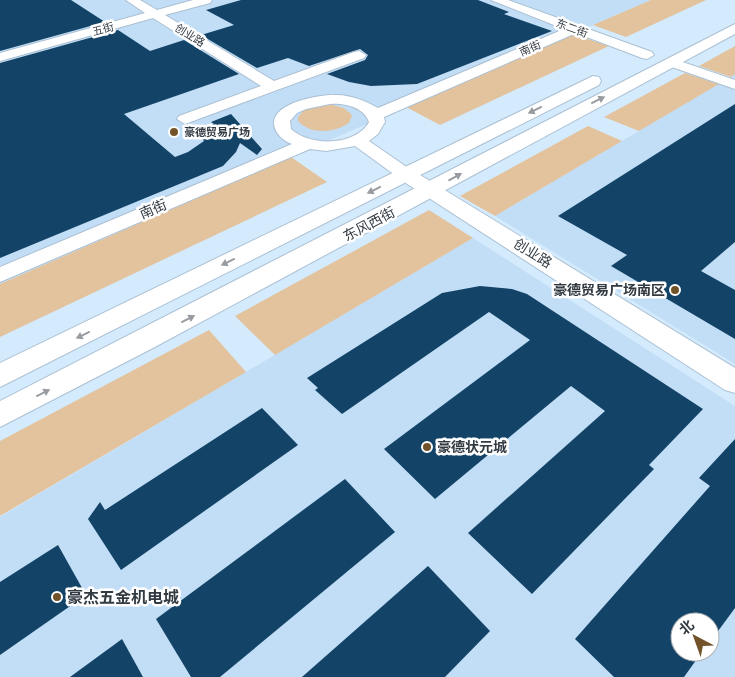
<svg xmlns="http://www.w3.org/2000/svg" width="735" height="677" font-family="'Fira Sans','Noto Sans SC',sans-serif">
<rect width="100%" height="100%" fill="#d4eafd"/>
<g fill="#c2def6" fill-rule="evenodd">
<polygon points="0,0 651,0 0,284"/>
<polygon points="735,74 735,364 495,216"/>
<path d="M 473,238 L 735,406 L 735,677 L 0,677 L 0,517 ZM 680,622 L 710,622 L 710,652 L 680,652 Z"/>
</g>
<g fill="#e3c39d">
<polygon points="651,0 706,0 626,37 593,25"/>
<polygon points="573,34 609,46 440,125 406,107"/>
<polygon points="735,46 735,74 731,77 699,66"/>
<polygon points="685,73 719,84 639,131 604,117"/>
<path d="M 329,104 L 344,108 L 352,115 L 349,123 C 334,133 311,135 298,121 L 298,117 L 305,109 Z"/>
<polygon points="588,126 622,141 495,216 460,196"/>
<polygon points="291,157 327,182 0,337 0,284"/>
<polygon points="429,210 473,238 275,355 235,316"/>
<polygon points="209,330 246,372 0,516 0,441"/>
</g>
<g fill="#134468">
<polygon points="0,0 71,0 105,22 0,51"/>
<polygon points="241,0 478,0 509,12 504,14 552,31 417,84 371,86 349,82 327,74 365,60 368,55 360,49 309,66 288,58 257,68 201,35 234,25 206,10"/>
<polygon points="118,30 150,51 184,40 239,74 124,114 175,157 188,152 204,141 196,131 214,124 211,122 231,114 262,149 257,155 240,143 236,152 223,166 0,258 0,63"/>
<polygon points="735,104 735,242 701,271 735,290 735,339 611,266 627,255 558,216"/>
<polygon points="480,286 512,289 527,294 703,409 649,465 654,469 532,594 468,533 605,411 571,386 435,499 384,449 530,340 489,312 342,414 315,390 318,388 307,378 442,293"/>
<polygon points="262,408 298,445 121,570 88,519 100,502 105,510"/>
<polygon points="735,439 735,608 710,642 710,622 680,622 680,652 702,652 684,677 614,677 575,639 710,486 699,478"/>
<polygon points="345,479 395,532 220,677 191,677 156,619"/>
<polygon points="58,545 86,595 0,655 0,582"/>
<polygon points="428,566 490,631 445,677 302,677"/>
<polygon points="122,639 143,677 70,677"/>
</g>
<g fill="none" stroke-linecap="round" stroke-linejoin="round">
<g stroke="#abc0d3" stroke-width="2">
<g id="street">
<polygon points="126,0 140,0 157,10 193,0 212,0 210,3 165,15 274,81 354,52 359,51 366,55 364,58 185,124 177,119 179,116 261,86 153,18 0,61 0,53 145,13"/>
<path d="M 491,0 L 508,0 L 652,52 L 654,55 L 647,59 L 642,58 L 576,33 L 384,117 L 385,122 L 378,134 L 369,141 L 411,170 L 414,174 L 411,178 L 399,178 L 355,146 L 326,151 L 310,149 L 0,282 L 0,267 L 292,144 C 284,141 276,135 274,125 C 271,103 318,95 334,95 C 349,94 366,101 378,108 L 564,29 ZM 330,104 C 344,103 364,107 369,122 C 356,146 310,147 291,129 L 290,121 L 297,113 L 306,109 Z"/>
<polygon points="674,59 735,80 735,89 669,66 667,63"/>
</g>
</g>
<g stroke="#abc0d3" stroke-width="2">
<polygon id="secondary" points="405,168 412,170 735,368 735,393 725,390 398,178 395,174 398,170"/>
</g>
<g stroke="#abc0d3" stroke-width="2">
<g id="primary">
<polygon points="735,24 735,34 720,42 153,348 0,427 0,401"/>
<polygon points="593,76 599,77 601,81 599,85 0,387 0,363"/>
</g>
</g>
<use href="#street" fill="#fff" fill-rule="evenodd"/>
<use href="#secondary" fill="#fff" fill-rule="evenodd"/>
<use href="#primary" fill="#fff" fill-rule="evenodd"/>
</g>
<defs><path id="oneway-solid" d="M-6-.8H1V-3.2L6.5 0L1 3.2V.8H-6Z" transform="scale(1.25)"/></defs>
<g fill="#989ca0">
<use href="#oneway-solid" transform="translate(598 100) rotate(-26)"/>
<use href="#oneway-solid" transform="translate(535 110) rotate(154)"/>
<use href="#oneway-solid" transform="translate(455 177) rotate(-29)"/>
<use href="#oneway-solid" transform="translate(374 190) rotate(154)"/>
<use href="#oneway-solid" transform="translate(228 262) rotate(154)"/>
<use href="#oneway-solid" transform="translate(188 319) rotate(-27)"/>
<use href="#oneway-solid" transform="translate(83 335) rotate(154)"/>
<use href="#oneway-solid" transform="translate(43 393) rotate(-27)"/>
</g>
<g fill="#725228" stroke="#fff" stroke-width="2">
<circle cx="174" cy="132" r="5"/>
<circle cx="675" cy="290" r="5"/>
<circle cx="427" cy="447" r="5"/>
<circle cx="57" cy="597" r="5"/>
</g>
<g text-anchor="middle" stroke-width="5" stroke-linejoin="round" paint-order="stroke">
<g font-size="11" fill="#323a42" stroke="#fff">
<text transform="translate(572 28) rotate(20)" y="4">东二街</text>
<text transform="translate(103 29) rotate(-15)" y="4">五街</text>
<text transform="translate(190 35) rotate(32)" y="4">创业路</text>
<text transform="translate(530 48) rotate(-24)" y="4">南街</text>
</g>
<g font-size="11" font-weight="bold" fill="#323a42" stroke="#fff" text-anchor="start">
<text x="184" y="136">豪德贸易广场</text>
</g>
<g font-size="14" fill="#323a42" stroke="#fff">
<text transform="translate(153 209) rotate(-23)" y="5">南街</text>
<text transform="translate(369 224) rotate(-28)" y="5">东风西街</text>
<text transform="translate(533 253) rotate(32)" y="5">创业路</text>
</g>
<g font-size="14" font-weight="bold" fill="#323a42" stroke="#fff" text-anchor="end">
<text x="665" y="295">豪德贸易广场南区</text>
<text x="437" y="452" text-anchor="start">豪德状元城</text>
</g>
<g font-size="16" font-weight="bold" fill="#323a42" stroke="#fff" text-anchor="start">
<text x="67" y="603">豪杰五金机电城</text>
</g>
</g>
<g transform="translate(695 637) rotate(319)"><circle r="24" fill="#ffffff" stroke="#adb0b3"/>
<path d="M0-4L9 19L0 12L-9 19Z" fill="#725228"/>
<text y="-8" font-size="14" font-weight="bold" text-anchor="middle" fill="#323a42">北</text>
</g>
</svg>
